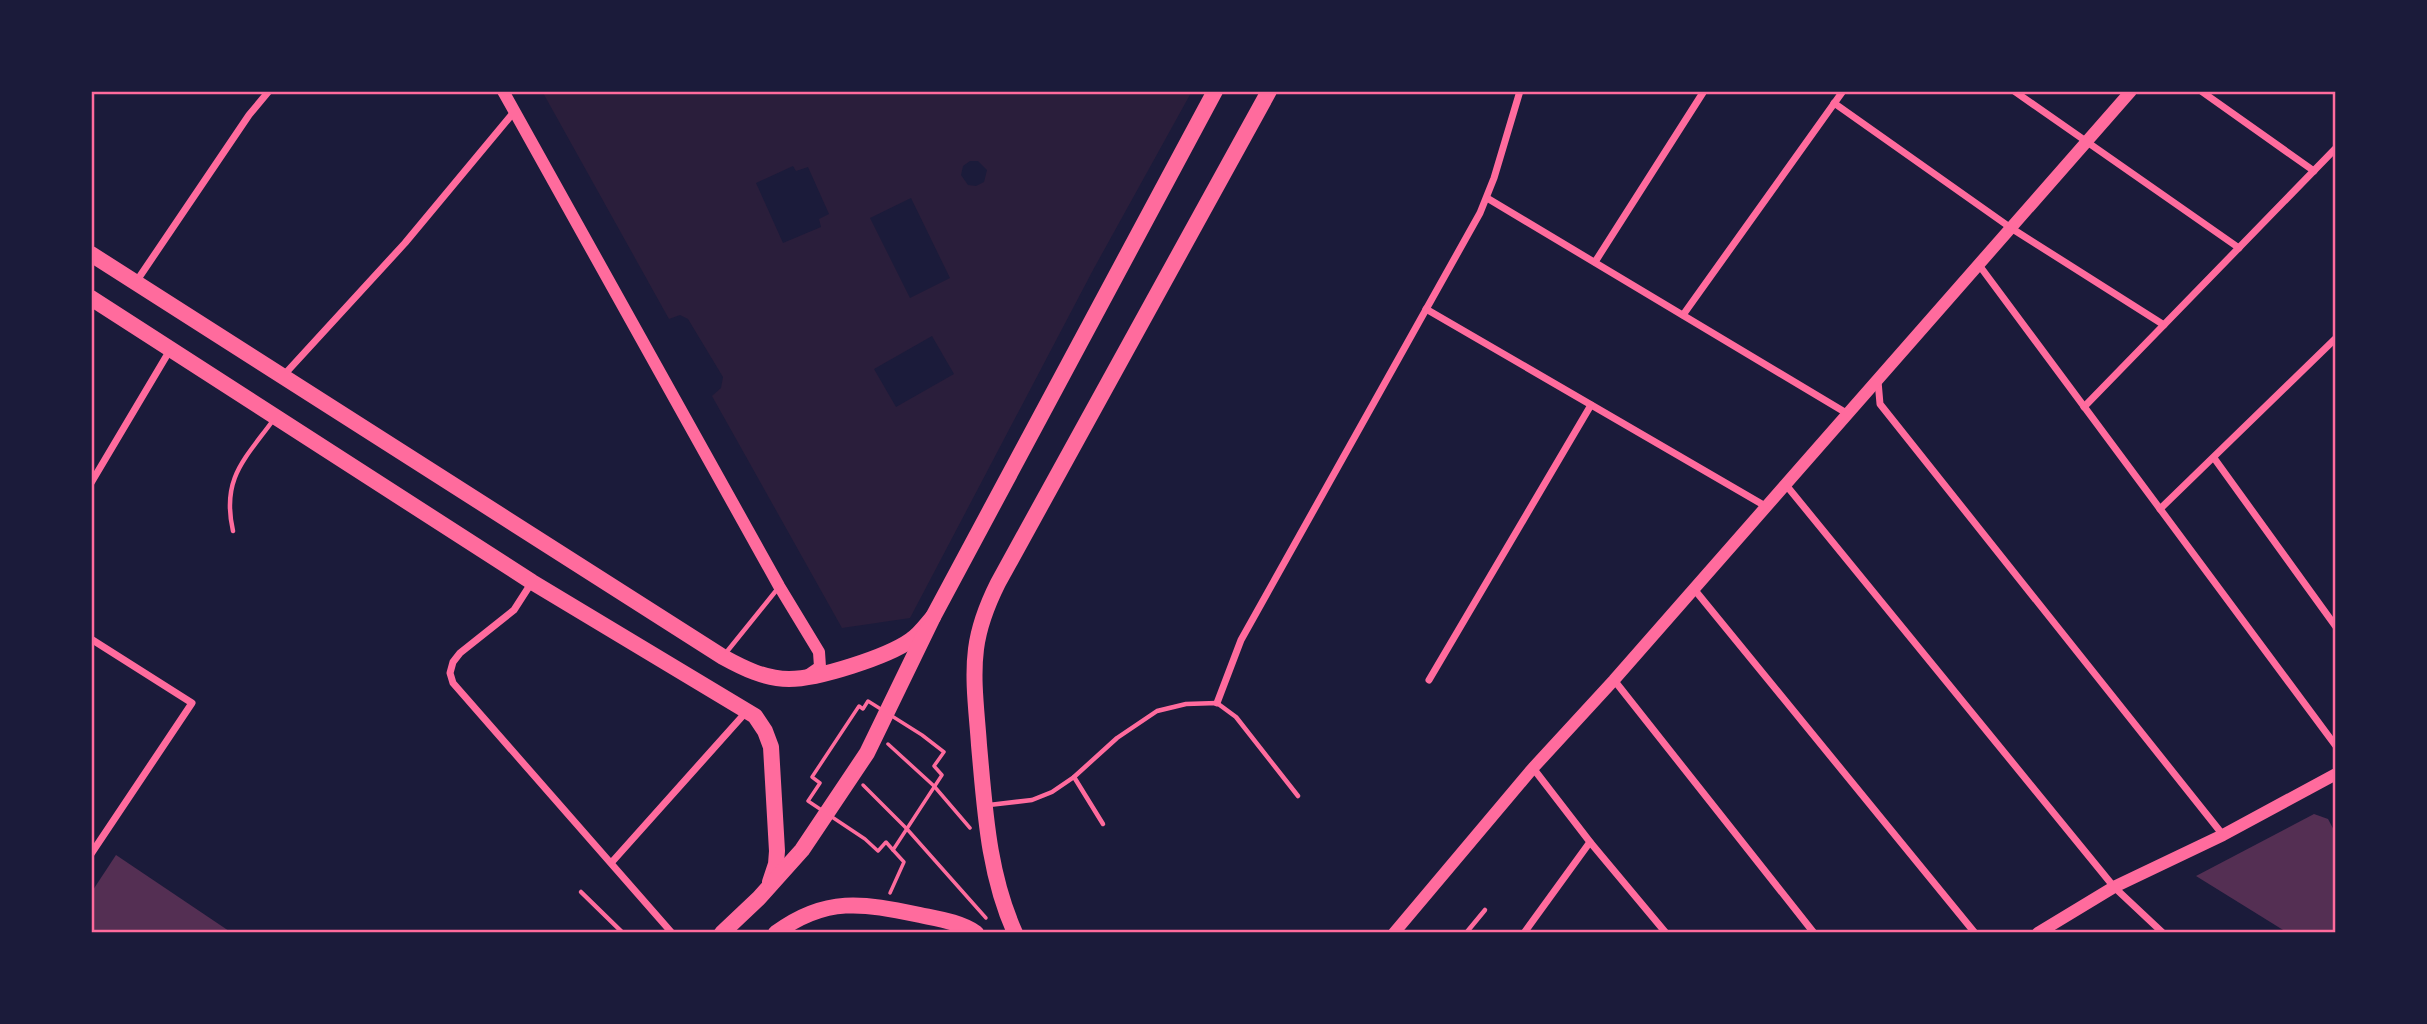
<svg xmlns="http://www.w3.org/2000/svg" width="2427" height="1024" font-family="'Space Grotesk',sans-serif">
<rect width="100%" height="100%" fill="#1b1b3a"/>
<path fill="#2a1e3b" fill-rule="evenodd" d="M 542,91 L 1192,91 L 1093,270 L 910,618 L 842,628 L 712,396 L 721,388 L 723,377 L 688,319 L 680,315 L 669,319 ZM 970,161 L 978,161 L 987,170 L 984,182 L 976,186 L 968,185 L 961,175 L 963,166 ZM 793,166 L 796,171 L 808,167 L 829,214 L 819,219 L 821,227 L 783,243 L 756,183 ZM 911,198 L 950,278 L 910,298 L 870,218 ZM 932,336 L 954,374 L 896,407 L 874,369 Z"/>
<g fill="#542f53">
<polygon points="2314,814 2328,819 2336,834 2335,933 2288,933 2196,876"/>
<polygon points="116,855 229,931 228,933 91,933 91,893"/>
</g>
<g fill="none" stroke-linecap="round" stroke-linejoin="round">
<g stroke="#ff6b9d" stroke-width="3.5">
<polygon points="868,701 922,735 944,752 934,766 942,775 893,850 886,842 878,851 865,839 808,801 820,783 812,777 859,706 863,709"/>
<polyline points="888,744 934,786 970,828"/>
<polyline points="863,785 907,829 986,918"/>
<polyline points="890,893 904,862 893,850"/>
</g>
<g stroke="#ff6b9d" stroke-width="4.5">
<path d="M 233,531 C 221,478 245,459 274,419"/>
<polyline points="725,654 779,587"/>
<polyline points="1074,777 1103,824"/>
<polyline points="989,805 1032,800 1052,792 1074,777 1117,738 1157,711 1186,704 1217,703 1236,717 1298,796"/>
<polyline points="581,892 623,933"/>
<polyline points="1466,933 1485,910"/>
</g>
<g stroke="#ff6b9d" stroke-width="7">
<polyline points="2014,91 2239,248"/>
<polyline points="2201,91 2314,171"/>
<polyline points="1834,103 2011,228 2164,325"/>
<polyline points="1487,198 1848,414"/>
<polyline points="1595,262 1704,91"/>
<polyline points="1979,265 2336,746"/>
<polyline points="136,282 249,115 269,91"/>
<polyline points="1426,309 1767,507"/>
<polyline points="1683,315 1843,91"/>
<polyline points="283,376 405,243 514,112"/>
<polyline points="1878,381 1880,404 2223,835"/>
<polyline points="2084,407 2336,148"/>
<polyline points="2214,458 2336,627"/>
<polyline points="91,483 170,350"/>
<polyline points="1786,485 2114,887 2163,933"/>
<polyline points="2160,509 2336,338"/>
<polyline points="532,582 514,610 460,653 453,662 450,673 453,683 672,933"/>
<polyline points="1694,589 1975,933"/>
<polyline points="91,639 192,703 91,854"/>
<polyline points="1429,680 1591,405"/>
<polyline points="1614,680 1814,933"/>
<polyline points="1217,703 1241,640 1480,213 1494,178 1520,91"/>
<polyline points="1533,768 1590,842 1666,933"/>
<polyline points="612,862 747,711"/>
<polyline points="1524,933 1590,842"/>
</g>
<g stroke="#ff6b9d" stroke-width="12">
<polyline points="503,91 779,586 819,652 820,667 807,676"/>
<polyline points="1394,933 1533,768 1614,680 2131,91"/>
<polyline points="2038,933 2114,887 2223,835 2336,774"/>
</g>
<g stroke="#ff6b9d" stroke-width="16">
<path d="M 91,254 L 723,657 C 743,668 765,679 789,679 C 818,679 887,657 911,640 C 920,634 926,625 933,617"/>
<polyline points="91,298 532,582 755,716 765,731 771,747 777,851 776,864 770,882"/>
<polyline points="722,933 759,898 802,850 867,753 933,617 1215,91"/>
<path d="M 776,933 C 826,896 863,903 920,915 C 939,919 960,922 976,933"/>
<path d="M 1015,933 C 988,873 985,810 979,745 C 977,714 972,680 976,649 C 979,625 987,605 998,583 L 1269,91"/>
</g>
</g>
<rect width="2427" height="1024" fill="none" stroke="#1b1b3a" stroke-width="186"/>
<rect x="93" y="93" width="2241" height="838" fill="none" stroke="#ff6b9d" stroke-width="2.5"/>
</svg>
